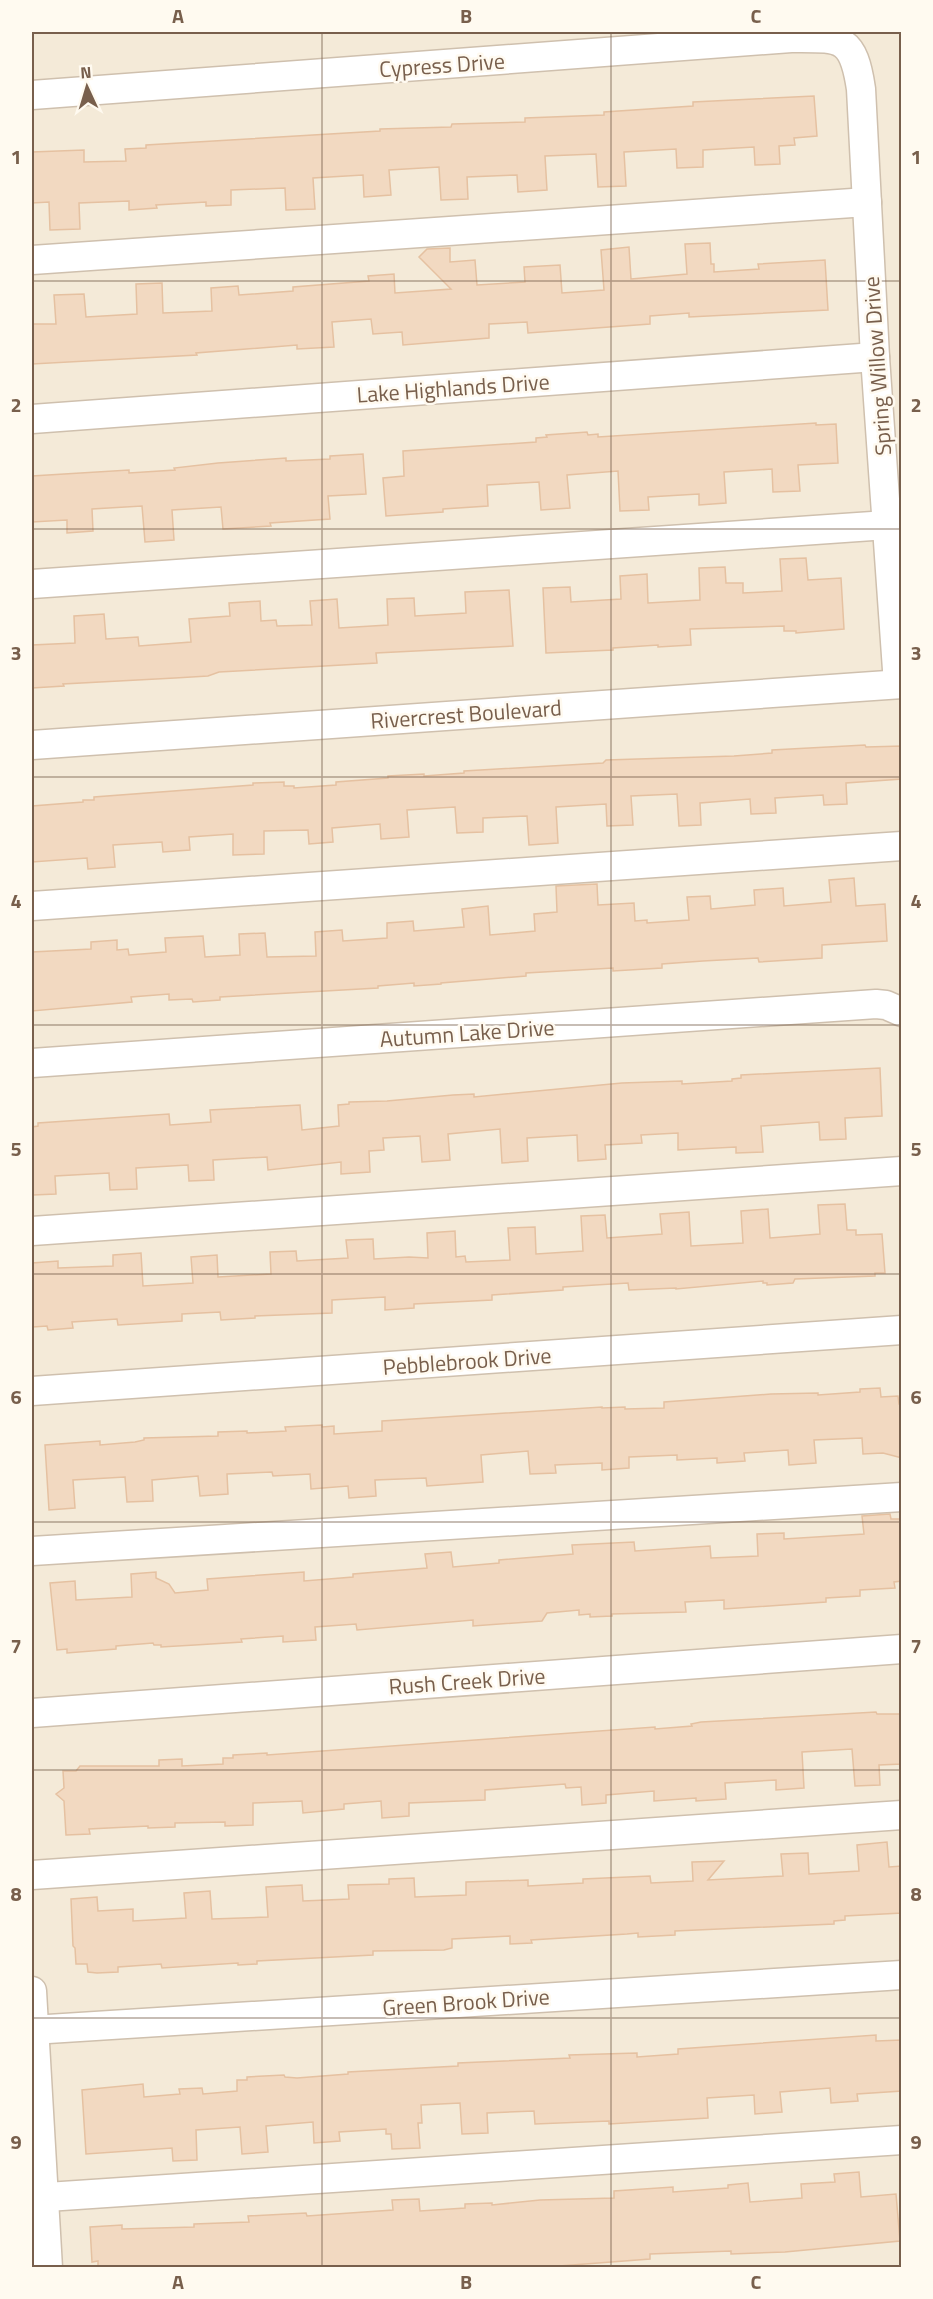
<svg xmlns="http://www.w3.org/2000/svg" width="933" height="2299" font-family="'Titillium Web',sans-serif">
<rect width="100%" height="100%" fill="#fdf7ea"/>
<rect fill="#f4ead8" x="32" y="32" width="869" height="2235"/>
<g fill="#f2d9c1" stroke="#e5c1a1" stroke-width="1.5">
<polygon points="814,96 817,136 794,138 795,145 779,146 780,164 755,165 754,147 703,150 703,167 677,168 676,149 624,152 626,186 598,187 596,154 545,156 547,190 518,192 517,175 467,177 468,199 441,200 439,167 389,170 391,195 364,197 363,175 313,178 315,209 286,210 285,188 231,190 231,205 206,206 206,202 156,205 157,208 129,210 129,201 79,203 80,229 50,230 49,202 32,203 32,152 84,150 84,162 126,161 125,149 146,148 146,145 380,131 380,129 451,127 452,124 525,122 525,118 604,115 604,112 693,106 693,102"/>
<polygon points="710,243 711,264 714,264 714,272 759,269 758,264 825,260 828,310 689,317 689,313 650,316 650,324 528,333 527,322 489,324 489,338 403,345 402,332 373,334 371,319 332,322 334,347 297,349 297,345 196,353 197,355 32,364 32,324 56,324 54,295 84,294 86,317 137,314 136,284 162,283 163,313 212,311 211,288 238,286 239,295 293,291 293,287 369,281 368,276 394,274 395,293 451,289 419,257 427,249 450,248 450,262 475,260 477,285 525,282 524,267 560,265 562,293 604,290 601,250 629,247 631,279 687,274 685,244"/>
<polygon points="816,423 816,425 836,424 838,463 798,465 800,491 773,492 772,469 724,472 726,503 699,505 699,494 648,497 649,510 620,511 618,471 567,475 570,508 541,510 539,482 487,485 488,506 443,509 443,512 386,516 383,478 404,476 403,451 536,442 536,438 547,437 546,435 587,432 588,435 598,434 598,437"/>
<polygon points="363,454 366,494 328,496 330,519 270,523 271,526 223,529 221,507 172,510 174,540 145,542 142,506 92,509 93,531 67,533 67,520 32,522 32,476 129,470 129,473 175,470 174,468 218,463 286,458 286,461 330,459 330,456"/>
<polygon points="806,558 808,580 841,578 844,629 796,633 796,631 784,631 784,626 690,629 691,645 658,647 658,645 613,648 613,650 546,653 543,588 570,587 571,602 621,599 620,576 647,574 648,603 700,600 699,568 725,567 726,583 743,583 743,593 782,591 780,559"/>
<polygon points="509,590 513,646 376,653 377,663 219,672 208,676 175,678 63,684 64,686 32,688 32,645 75,643 74,616 104,614 106,639 138,637 139,646 191,642 189,619 230,616 229,603 260,601 261,621 276,620 277,626 312,625 310,601 337,599 339,628 388,625 387,599 414,598 415,616 466,613 465,592"/>
<polygon points="865,745 866,747 902,746 902,779 846,783 847,804 824,805 823,795 775,798 776,813 751,814 750,799 700,803 701,825 679,826 677,794 631,796 633,825 607,826 606,804 556,807 558,843 529,845 527,816 483,818 483,832 457,833 455,807 407,810 409,837 381,839 380,824 332,828 333,842 309,844 308,830 264,831 264,854 233,855 233,834 189,837 190,850 163,852 162,842 113,845 115,867 88,869 87,858 32,862 32,806 83,802 83,800 94,800 94,797 253,785 253,783 284,782 284,786 294,786 294,788 336,785 336,782 388,778 388,776 424,774 424,776 464,773 464,771 603,763 606,760 734,756 772,753 772,750"/>
<polygon points="854,878 856,906 885,904 887,941 822,945 822,958 759,962 758,958 703,961 662,964 662,968 613,971 613,968 526,973 526,976 441,983 441,984 414,986 414,983 378,986 378,988 220,997 220,1000 193,1002 192,999 169,1000 169,994 131,997 132,1002 32,1011 32,952 91,949 91,942 117,940 117,950 128,949 129,955 166,952 165,938 203,936 205,957 240,955 239,934 265,933 267,957 316,956 315,932 342,930 343,941 387,938 387,923 413,921 414,931 464,927 462,909 488,906 490,935 535,931 534,914 557,912 556,886 597,884 598,905 634,903 635,921 647,920 647,923 689,920 687,897 710,896 711,909 755,905 754,890 783,888 784,906 831,902 829,880"/>
<polygon points="880,1068 882,1116 845,1118 846,1139 820,1140 819,1122 761,1126 763,1152 736,1153 736,1147 678,1150 678,1133 641,1135 642,1143 605,1145 606,1159 578,1161 577,1135 527,1138 528,1161 502,1163 500,1129 448,1134 450,1160 422,1162 420,1136 383,1138 384,1150 369,1151 370,1172 341,1174 341,1162 268,1170 267,1157 213,1160 214,1180 189,1181 188,1165 136,1168 137,1189 110,1190 109,1173 55,1176 56,1194 33,1195 32,1127 38,1126 38,1123 169,1114 170,1125 211,1122 210,1110 300,1105 302,1130 339,1126 338,1105 349,1104 349,1102 387,1101 453,1095 474,1094 474,1097 622,1083 682,1081 682,1084 732,1081 732,1079 741,1078 741,1075"/>
<polygon points="845,1204 847,1230 856,1230 856,1235 882,1234 885,1273 875,1273 875,1276 795,1279 793,1283 767,1285 767,1283 763,1283 763,1281 676,1289 676,1288 629,1290 628,1283 563,1287 563,1290 492,1295 492,1300 414,1304 414,1308 385,1310 385,1297 332,1300 332,1313 255,1316 255,1318 221,1320 220,1312 182,1314 182,1321 118,1325 117,1319 72,1322 73,1328 48,1330 47,1326 33,1327 32,1263 58,1261 58,1268 113,1266 113,1255 141,1253 143,1286 193,1283 191,1257 217,1255 218,1277 271,1274 270,1252 296,1251 297,1261 348,1258 346,1240 373,1239 374,1259 409,1257 428,1258 427,1233 455,1231 456,1257 465,1256 466,1262 510,1260 508,1228 535,1227 536,1254 583,1251 581,1216 605,1215 607,1238 662,1234 660,1214 689,1212 691,1246 743,1243 741,1211 768,1209 770,1238 820,1234 818,1205"/>
<polygon points="880,1388 881,1397 898,1396 899,1404 902,1404 902,1458 883,1453 863,1454 862,1438 814,1440 816,1463 789,1465 788,1450 744,1453 745,1461 717,1463 717,1458 677,1460 677,1455 629,1457 629,1468 602,1470 602,1463 555,1465 556,1473 530,1474 528,1451 481,1455 483,1482 427,1486 426,1478 375,1480 376,1496 349,1498 348,1486 311,1489 310,1474 273,1476 272,1472 227,1474 228,1494 200,1496 198,1476 152,1480 153,1501 127,1502 125,1477 73,1480 75,1508 49,1510 45,1445 100,1441 100,1445 135,1442 144,1440 144,1438 218,1436 218,1432 247,1431 247,1433 286,1431 285,1427 322,1425 322,1427 334,1426 334,1434 382,1431 382,1421 602,1407 602,1408 625,1407 625,1409 664,1408 664,1402 771,1394 818,1393 818,1395 860,1392 860,1389"/>
<polygon points="890,1514 891,1519 902,1519 902,1581 894,1582 895,1588 860,1590 860,1596 826,1598 826,1602 724,1609 724,1600 685,1602 686,1612 612,1614 612,1616 590,1617 590,1614 579,1615 579,1610 547,1613 542,1621 473,1626 473,1620 357,1630 356,1624 315,1627 316,1640 283,1642 283,1636 241,1639 242,1642 195,1645 161,1647 161,1645 154,1645 153,1643 116,1646 116,1649 67,1653 67,1649 57,1650 50,1583 75,1581 76,1600 132,1597 131,1574 156,1572 156,1578 169,1584 175,1593 208,1590 207,1579 304,1572 304,1581 353,1577 353,1574 427,1568 425,1554 451,1552 453,1567 499,1563 499,1560 573,1554 572,1545 634,1542 635,1551 710,1546 711,1558 758,1556 757,1534 784,1533 784,1539 864,1534 862,1516"/>
<polygon points="876,1712 877,1714 902,1714 902,1764 879,1765 880,1785 855,1786 852,1749 802,1752 804,1788 776,1790 776,1780 725,1783 726,1799 696,1801 696,1798 654,1801 654,1791 606,1795 606,1803 582,1805 581,1787 566,1788 565,1784 485,1790 485,1800 409,1803 409,1816 382,1818 381,1801 344,1804 344,1809 303,1813 302,1801 253,1803 253,1825 225,1826 225,1822 175,1823 175,1827 148,1828 148,1826 89,1829 90,1834 66,1835 64,1801 56,1794 64,1788 63,1771 76,1771 80,1766 159,1766 159,1760 182,1759 182,1766 223,1764 223,1758 233,1758 233,1755 267,1753 267,1755 655,1727 655,1729 692,1726 691,1724 701,1722"/>
<polygon points="887,1842 889,1867 902,1866 902,1913 845,1916 845,1920 834,1921 834,1924 675,1931 675,1935 638,1937 638,1933 627,1934 531,1940 532,1943 510,1944 510,1936 452,1939 452,1948 444,1950 373,1951 373,1955 257,1961 257,1964 238,1965 238,1963 162,1968 161,1964 118,1967 118,1972 97,1973 88,1972 87,1964 76,1964 75,1948 73,1946 71,1899 97,1897 98,1911 133,1909 133,1921 186,1918 184,1893 210,1891 212,1919 268,1917 266,1887 302,1885 303,1901 349,1899 348,1885 389,1884 389,1879 414,1878 415,1897 466,1895 466,1882 528,1880 528,1886 583,1883 583,1879 650,1876 651,1883 693,1881 692,1862 724,1861 708,1880 783,1876 781,1854 808,1853 809,1874 859,1871 857,1845"/>
<polygon points="876,2035 876,2041 902,2040 902,2091 857,2094 858,2101 831,2103 830,2088 780,2092 782,2112 755,2114 754,2095 707,2098 708,2118 609,2124 609,2121 535,2124 534,2111 487,2113 488,2133 462,2134 460,2103 421,2105 422,2123 418,2123 420,2148 392,2149 391,2134 386,2134 386,2129 339,2132 340,2141 314,2143 313,2122 266,2126 268,2152 242,2154 240,2127 196,2130 197,2160 173,2161 172,2148 86,2154 82,2090 143,2084 144,2097 180,2094 179,2089 202,2088 203,2094 237,2091 237,2080 247,2080 247,2077 284,2075 285,2077 297,2078 348,2074 348,2072 458,2066 458,2063 570,2058 569,2055 637,2053 637,2057 678,2054 678,2049"/>
<polygon points="859,2172 861,2197 896,2194 900,2241 785,2252 731,2254 731,2251 650,2254 650,2259 533,2268 98,2268 98,2261 92,2262 90,2227 122,2225 122,2229 194,2227 194,2224 249,2222 248,2216 306,2213 307,2216 393,2210 392,2200 419,2199 420,2211 465,2208 465,2204 492,2203 492,2205 540,2200 614,2198 614,2191 673,2187 673,2192 728,2188 728,2185 748,2183 750,2202 802,2198 801,2184 835,2182 834,2174"/>
</g>
<g fill="none" stroke-linecap="round" stroke-linejoin="round">
<g stroke="#cfc0ae" stroke-width="31">
<g id="minor">
<path d="M 32,95 L 791,38 C 841,38 853,35 861,89 L 875,357 L 898,684"/>
<polyline points="32,260 867,202"/>
<polyline points="32,419 875,357"/>
<polyline points="32,584 887,525"/>
<polyline points="32,745 902,684"/>
<polyline points="32,906 902,846"/>
<polyline points="32,1063 876,1004 886,1005 902,1012"/>
<polyline points="32,1231 902,1171"/>
<polyline points="32,1391 902,1330"/>
<polyline points="32,1551 902,1497"/>
<polyline points="32,1713 902,1649"/>
<polyline points="32,1875 902,1815"/>
<polyline points="32,1991 48,2268"/>
<polyline points="32,2030 902,1975"/>
<polyline points="32,2198 902,2140"/>
</g>
</g>
<use href="#minor" stroke="#fff" stroke-width="28"/>
</g>
<path fill="none" stroke="#785f4c" stroke-width="1.5" stroke-opacity="0.55" d="M 322,32 L 322,2268M 611,32 L 611,2268M 32,281 L 902,281M 32,529 L 902,529M 32,777 L 902,777M 32,1025 L 902,1025M 32,1274 L 902,1274M 32,1522 L 902,1522M 32,1770 L 902,1770M 32,2018 L 902,2018"/>
<g text-anchor="middle" stroke-width="5" stroke-linejoin="round" paint-order="stroke">
<g font-size="22" fill="#785f4c" stroke="#fffaf0">
<text transform="translate(442 65) rotate(-4)" y="8">Cypress Drive</text>
<text transform="translate(877 366) rotate(-94)" y="8">Spring Willow Drive</text>
<text transform="translate(453 388) rotate(-4)" y="8">Lake Highlands Drive</text>
<text transform="translate(466 714) rotate(-4)" y="8">Rivercrest Boulevard</text>
<text transform="translate(467 1033) rotate(-4)" y="8">Autumn Lake Drive</text>
<text transform="translate(467 1361) rotate(-4)" y="8">Pebblebrook Drive</text>
<text transform="translate(467 1681) rotate(-4)" y="8">Rush Creek Drive</text>
<text transform="translate(466 2002) rotate(-4)" y="8">Green Brook Drive</text>
</g>
</g>
<rect width="933" height="2299" fill="none" stroke="#fffaf0" stroke-width="66"/>
<g transform="translate(87 87) rotate(356)" stroke="#fffaf0" stroke-width="4.5" paint-order="stroke">
<path d="M0-4.5L10 22L0 15L-10 22Z" fill="#785f4c"/>
<text y="-9" font-size="16" font-weight="bold" text-anchor="middle" fill="#785f4c">N</text>
</g>
<rect x="33" y="33" width="867" height="2233" fill="none" stroke="#785f4c" stroke-width="2"/>
<g font-size="20" text-anchor="middle" font-weight="bold" fill="#785f4c">
<text x="178" y="23">A</text>
<text x="466" y="23">B</text>
<text x="756" y="23">C</text>
<text x="16" y="164">1</text>
<text x="916" y="164">1</text>
<text x="16" y="412">2</text>
<text x="916" y="412">2</text>
<text x="16" y="660">3</text>
<text x="916" y="660">3</text>
<text x="16" y="908">4</text>
<text x="916" y="908">4</text>
<text x="16" y="1156">5</text>
<text x="916" y="1156">5</text>
<text x="16" y="1404">6</text>
<text x="916" y="1404">6</text>
<text x="16" y="1653">7</text>
<text x="916" y="1653">7</text>
<text x="16" y="1901">8</text>
<text x="916" y="1901">8</text>
<text x="16" y="2149">9</text>
<text x="916" y="2149">9</text>
<text x="178" y="2289">A</text>
<text x="466" y="2289">B</text>
<text x="756" y="2289">C</text>
</g>
</svg>
